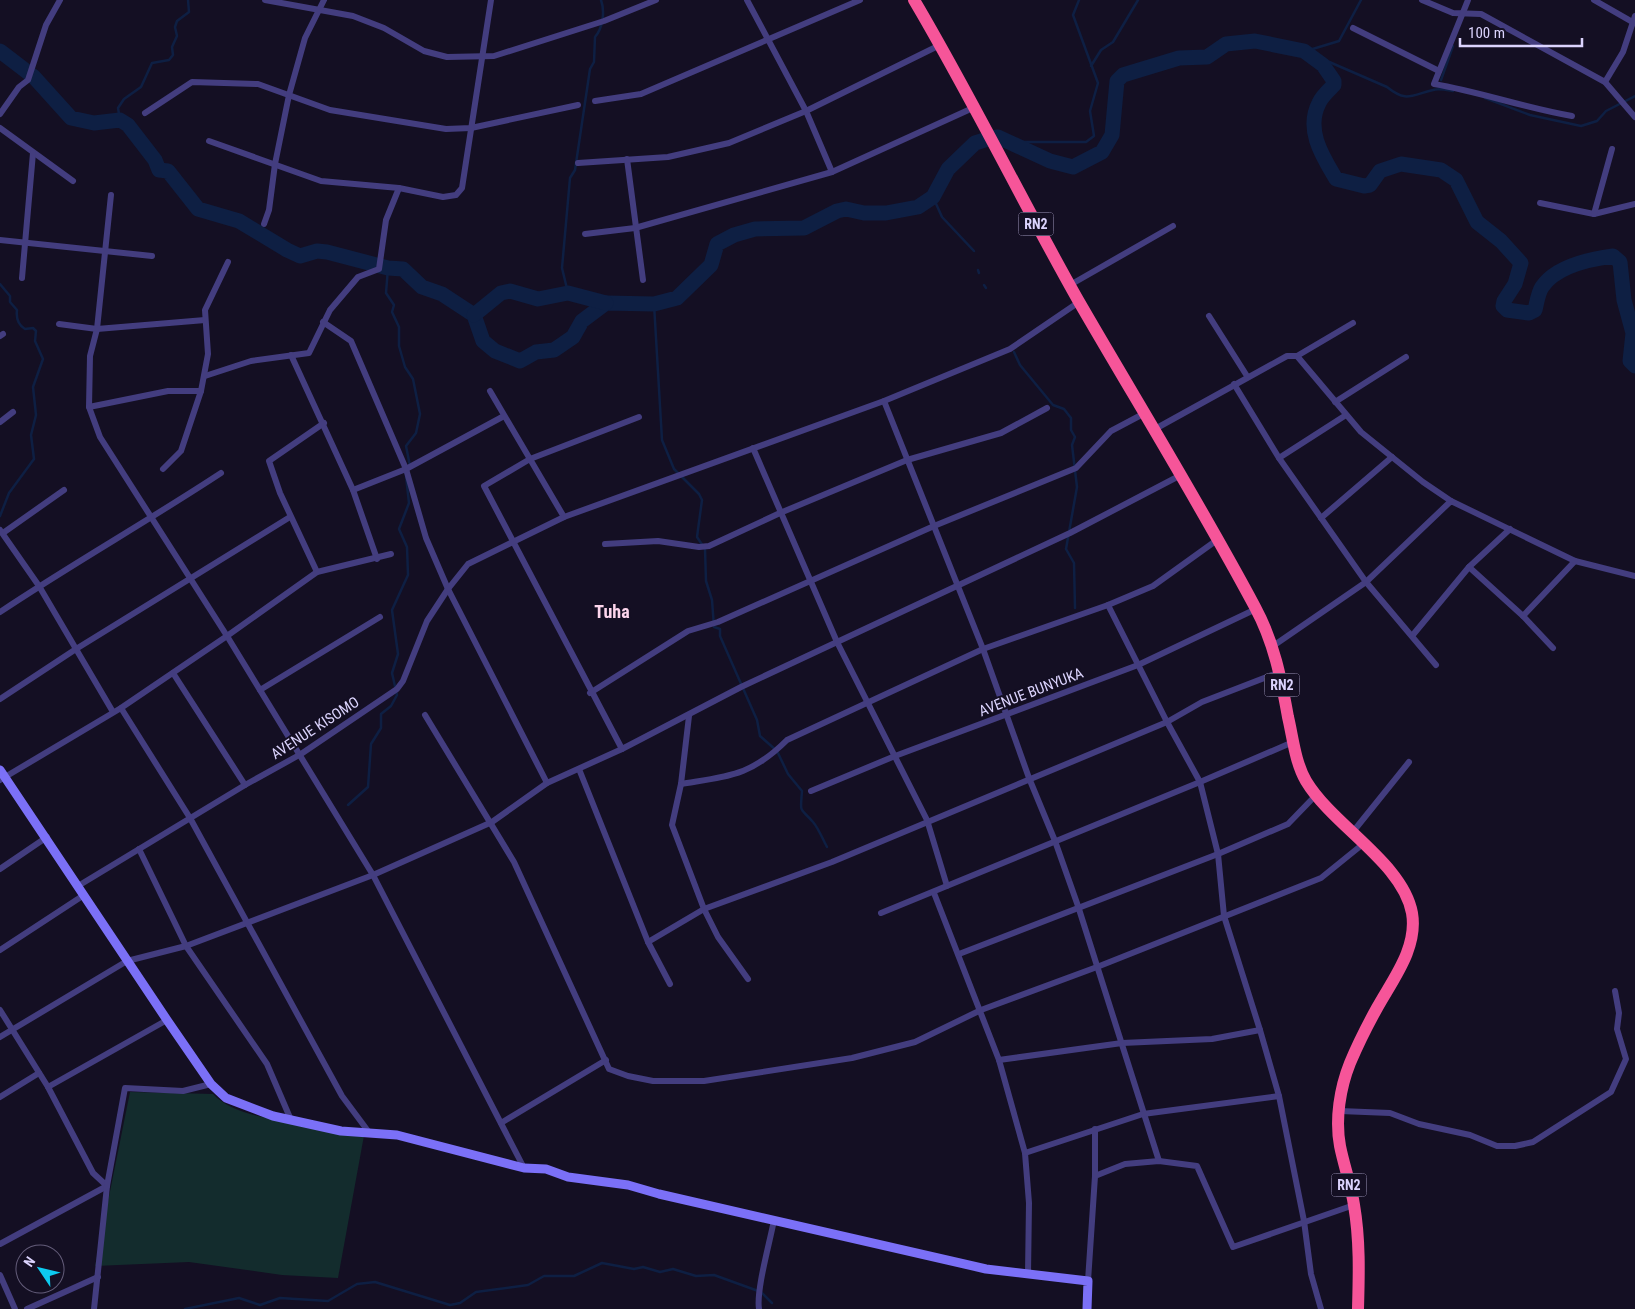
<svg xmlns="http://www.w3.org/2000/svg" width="1635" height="1309" font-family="'Roboto Condensed',sans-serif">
<rect width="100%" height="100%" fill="#140f23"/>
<path fill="#132c2d" d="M 130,1092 L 213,1094 C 242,1125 324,1123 365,1130 L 338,1278 L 282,1275 L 189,1262 L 95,1266 Z"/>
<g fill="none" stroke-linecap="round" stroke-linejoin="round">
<g stroke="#0e1f43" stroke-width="2.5">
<path d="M 1304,51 L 1387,87 C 1407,103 1411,95 1433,90 C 1439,88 1447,90 1453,91"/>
<polyline points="1306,51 1339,41 1361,0"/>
<polyline points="1091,66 1101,50 1113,42 1138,0"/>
<polyline points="1441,80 1453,46"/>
<polyline points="1485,98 1530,115 1581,126 1597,121 1606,111 1635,96"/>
<polyline points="120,120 118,108 124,99 141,87 152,63 169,60 173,55 172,47 177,36 175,27 177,21 189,12 188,0"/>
<polyline points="1011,142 1086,142 1094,136 1090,111 1098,83 1073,15 1079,0"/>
<polyline points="933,197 942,217 974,251"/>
<polyline points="388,268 386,293 394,305 392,312 399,327 399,346 405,367 413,379 420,414 416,433 406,446 410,466"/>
<polyline points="978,270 979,273"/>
<path d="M 0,284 L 10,296 L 10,302 L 17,310 C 16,318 18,325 25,329 L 33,328 L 36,331 L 35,341 L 43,359 L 33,387 L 36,415 L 31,435 L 34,459 L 9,493 L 0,516"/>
<polyline points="984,285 986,288"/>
<path d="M 568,293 L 562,268 L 570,178 L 575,170 L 590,69 L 594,62 L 595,37 C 603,28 605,11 601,0"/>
<path d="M 654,304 L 662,440 L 674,469 L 699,494 L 702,500 L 697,537 L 705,549 L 706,581 L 712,600 L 714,627 L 720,629 L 720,636 L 757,720 L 760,736 L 777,751 L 788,774 L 802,791 C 800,815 800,807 813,822 C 819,829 823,840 827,847"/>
<polyline points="1014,352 1020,365 1053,405 1064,409 1071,418 1071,430 1075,437 1072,445 1077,487 1066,549 1074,563 1075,608"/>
<polyline points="348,805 368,787 371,744 381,728 381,714 391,706 397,695 392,673 398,654 392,610 408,575 407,547 399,529 409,503 406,476"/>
<polyline points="185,1309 239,1298 260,1305 280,1298 328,1301 357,1284 375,1282 450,1305 460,1303 476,1292 528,1285 544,1276 574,1276 602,1263 634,1269 643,1267 660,1272 673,1269 696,1276 714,1275 761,1292 772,1303"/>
</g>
<g stroke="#0e1f43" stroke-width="15">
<path d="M 0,51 L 34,77 L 71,118 L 94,123 L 120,120 L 128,125 L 155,160 L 159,170 L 168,171 L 198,209 L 239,221 L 287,250 L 300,256 L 317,251 L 327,252 L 388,268 L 403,269 L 422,287 L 442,294 L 474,315 L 483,341 L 495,351 L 520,361 L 536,352 L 554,350 L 573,337 L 582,321 L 606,303 L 654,304 L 677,298 L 711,265 L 717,244 L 734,235 L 755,229 L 804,228 L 837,211 L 846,209 L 864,213 L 886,213 L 918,207 L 933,197 L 948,169 L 975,143 L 991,138 L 998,137 L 1050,161 L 1073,167 L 1102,152 L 1112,135 L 1117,81 L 1123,75 L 1179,58 L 1207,57 L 1226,44 L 1255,41 L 1304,51 L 1323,65 L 1334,81 L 1334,85 C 1329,90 1322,96 1319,103 C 1305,130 1323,157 1336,179 L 1364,186 L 1370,185 L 1380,171 L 1401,164 L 1441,170 L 1456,180 L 1477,222 L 1501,241 L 1521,263 L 1515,284 L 1504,301 L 1503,306 L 1507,310 L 1529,313 L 1535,310 C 1537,302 1538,293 1542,287 C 1556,266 1590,259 1613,256 L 1620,262 L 1624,300 L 1633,333 L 1630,361 L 1635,366"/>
<polyline points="474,315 501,293 510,291 538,299 568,293 606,303"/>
</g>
<g stroke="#433d7f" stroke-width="6">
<polyline points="265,0 353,16 384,28 424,51 447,57 494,56 604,21 656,0"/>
<polyline points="747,0 806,111 832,172"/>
<polyline points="1422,0 1453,13 1481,14 1605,82 1635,117"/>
<path d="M 1468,0 L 1434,84 C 1481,92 1525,108 1572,116"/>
<polyline points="1594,0 1634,23"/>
<polyline points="1353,28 1439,71"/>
<polyline points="1605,82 1623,52 1635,16"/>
<polyline points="595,101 641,94 860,0"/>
<polyline points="145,113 192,82 258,84 330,110 446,129 471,128 578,105"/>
<polyline points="0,114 19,87 28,80 46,25 60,0"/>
<polyline points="0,128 73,181"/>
<polyline points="209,141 321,181 399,188 443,197 456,195 462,188 491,0"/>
<polyline points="627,159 643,280"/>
<polyline points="578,163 668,157 729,143 806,111 940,45"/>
<polyline points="111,195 97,329 90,356 89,407 100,437 227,636 373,875 524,1168"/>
<polyline points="1540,203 1594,214 1635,204"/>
<polyline points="1594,214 1612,149"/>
<polyline points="264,224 269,210 275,164 289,95 305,38 324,0"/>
<polyline points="585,234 635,228 832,172 975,107"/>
<polyline points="0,240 152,256"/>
<polyline points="22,278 33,153"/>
<polyline points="1070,285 1173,226"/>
<polyline points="1209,316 1247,376"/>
<polyline points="323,322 351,341 406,469 426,538 448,589 547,783"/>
<polyline points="59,324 97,329 205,320"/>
<polyline points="0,336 3,334"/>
<polyline points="291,355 353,490 377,559"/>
<polyline points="1297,356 1353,323"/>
<polyline points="205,376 251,361 309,353 330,310 358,277 379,269 386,220 399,188"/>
<polyline points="1234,384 1279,458 1366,582 1436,665"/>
<polyline points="490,391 564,517"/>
<polyline points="884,401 983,649 1029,778 1055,841 1078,906 1159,1161"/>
<polyline points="1335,402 1406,357"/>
<polyline points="89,407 168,391 201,391"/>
<polyline points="0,422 13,412"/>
<polyline points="1155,429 1287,356 1297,356 1361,432 1423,482 1451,501"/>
<polyline points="753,448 837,642 927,820 947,886"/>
<polyline points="1279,458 1346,415"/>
<polyline points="163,469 181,451 201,391 208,354 205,310 228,262"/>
<polyline points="353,490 406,469 504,416"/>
<polyline points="1321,518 1392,457"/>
<polyline points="0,530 39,586 113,712"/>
<polyline points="3,533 64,490"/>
<polyline points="605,544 658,541 699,547 709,546 780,513 907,460 1001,433 1047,408"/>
<polyline points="1469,567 1523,616 1553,648"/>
<polyline points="317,572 280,493 269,461 324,423"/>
<polyline points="1108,605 1167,722 1200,782 1218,854 1224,916 1260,1030 1279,1096 1304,1221 1311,1274 1321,1309"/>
<path d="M 0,612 C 72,564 148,521 221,473"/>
<polyline points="1523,616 1575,561"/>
<polyline points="1412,636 1469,567 1510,529"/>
<polyline points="1273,646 1366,582 1451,501 1575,561 1635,576"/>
<polyline points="173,673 245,785"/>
<polyline points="260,690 380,617"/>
<polyline points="590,693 688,631 718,622 934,526 1076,468 1111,431 1145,413"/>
<polyline points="0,699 76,649 290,517"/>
<polyline points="121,708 190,818 342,1096 368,1131"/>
<polyline points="425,715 514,862 609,1069 628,1076 653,1081 704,1081 852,1058 915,1042 981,1010 1097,967 1321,878 1363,844"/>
<polyline points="689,716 681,784 672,825 704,909 718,937 748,979"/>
<polyline points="622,749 484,486 530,459 639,417"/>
<polyline points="579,769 648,942 670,984"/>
<polyline points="0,780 121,708 227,636 317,572 391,554"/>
<path d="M 681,784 C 729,776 751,776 787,740 L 983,649 L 1108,605 L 1153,586 L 1217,540"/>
<polyline points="811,791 895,756 1138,665 1256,609"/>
<polyline points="1352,833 1409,762"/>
<polyline points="139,849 186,946 267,1064 291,1120"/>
<polyline points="0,869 47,837"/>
<polyline points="78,886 245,785 301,754 397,689 403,681 427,621 448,589 468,564 564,517 884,401 1010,349 1079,302"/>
<polyline points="934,893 999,1060 1025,1153 1029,1203 1028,1274"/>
<polyline points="881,913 1200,782 1293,742"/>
<polyline points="648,942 704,909 832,862 1167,722 1202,702 1280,672"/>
<polyline points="0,950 84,895"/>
<polyline points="959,954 1218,854 1288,824 1316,795"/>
<polyline points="0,1010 48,1087 93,1173 107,1186 0,1244"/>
<polyline points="0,1037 127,961 186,946 373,875 492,822 547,783 622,749 741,687 1070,533 1181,475"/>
<polyline points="999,1060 1122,1043 1212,1039 1260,1030"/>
<polyline points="48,1087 167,1020"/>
<polyline points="0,1097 39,1073"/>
<polyline points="1340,1111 1390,1113 1419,1124 1470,1135 1497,1146 1515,1146 1533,1142 1611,1092 1626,1059 1617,1029 1619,1013 1615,991"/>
<polyline points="501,1123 606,1060"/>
<polyline points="1025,1153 1143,1114 1279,1096"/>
<polyline points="1095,1176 1125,1164 1159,1161 1197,1166 1233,1247 1354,1205"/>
<polyline points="0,1275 15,1309"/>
<polyline points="1088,1281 1095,1176 1095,1129"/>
<polyline points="27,1309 98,1277"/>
<polyline points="94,1309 107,1186 125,1088 183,1091 211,1084"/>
<path d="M 759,1309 C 756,1290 770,1242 774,1220"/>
</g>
<polyline stroke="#7b70f7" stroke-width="9" points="0,770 167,1020 211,1084 226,1098 273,1116 341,1131 397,1135 524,1168 546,1169 568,1177 628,1185 659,1194 986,1269 1088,1281 1087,1309"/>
<path stroke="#f65599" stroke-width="12" d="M 914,0 C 972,98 1022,201 1078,300 C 1137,402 1199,502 1255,607 C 1274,642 1281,678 1288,717 C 1293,738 1295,762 1306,781 C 1333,826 1403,863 1412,913 C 1418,948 1393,979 1377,1008 C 1367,1026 1358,1044 1350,1063 C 1340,1088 1335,1119 1340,1146 C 1344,1166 1351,1185 1354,1205 C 1360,1240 1359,1274 1358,1309"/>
</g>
<g text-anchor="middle" stroke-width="4" stroke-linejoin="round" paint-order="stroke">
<g fill="#140f23" stroke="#9f98bc" stroke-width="1">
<rect x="1018.5" y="212.5" width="35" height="23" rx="4"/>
<rect x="1264.5" y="673.5" width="35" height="23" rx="4"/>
<rect x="1331.5" y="1173.5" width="35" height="23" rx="4"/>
</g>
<g font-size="14" font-weight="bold" fill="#dbd3fd">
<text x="1036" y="229">RN2</text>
<text x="1282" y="690">RN2</text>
<text x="1349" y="1190">RN2</text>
</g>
<g font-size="15" fill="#dbd3fd" stroke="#140f23">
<text transform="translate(1031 692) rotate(-21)" y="5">AVENUE BUNYUKA</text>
<text transform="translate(315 728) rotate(-33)" y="5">AVENUE KISOMO</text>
</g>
<g font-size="18" font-weight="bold" fill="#fdd5ec" stroke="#140f23">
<text x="612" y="618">Tuha</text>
</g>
</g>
<g transform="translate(40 1269) rotate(305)"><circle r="24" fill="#140f23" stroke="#645d7a"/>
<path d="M0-4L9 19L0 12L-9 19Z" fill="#0dcbf0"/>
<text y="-8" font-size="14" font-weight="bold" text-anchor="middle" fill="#dbd3fd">N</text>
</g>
<path d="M1460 38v8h122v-8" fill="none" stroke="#dbd3fd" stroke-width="2.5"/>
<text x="1468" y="38" font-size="15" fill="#dbd3fd" stroke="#140f23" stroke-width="4" paint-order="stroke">100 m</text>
</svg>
